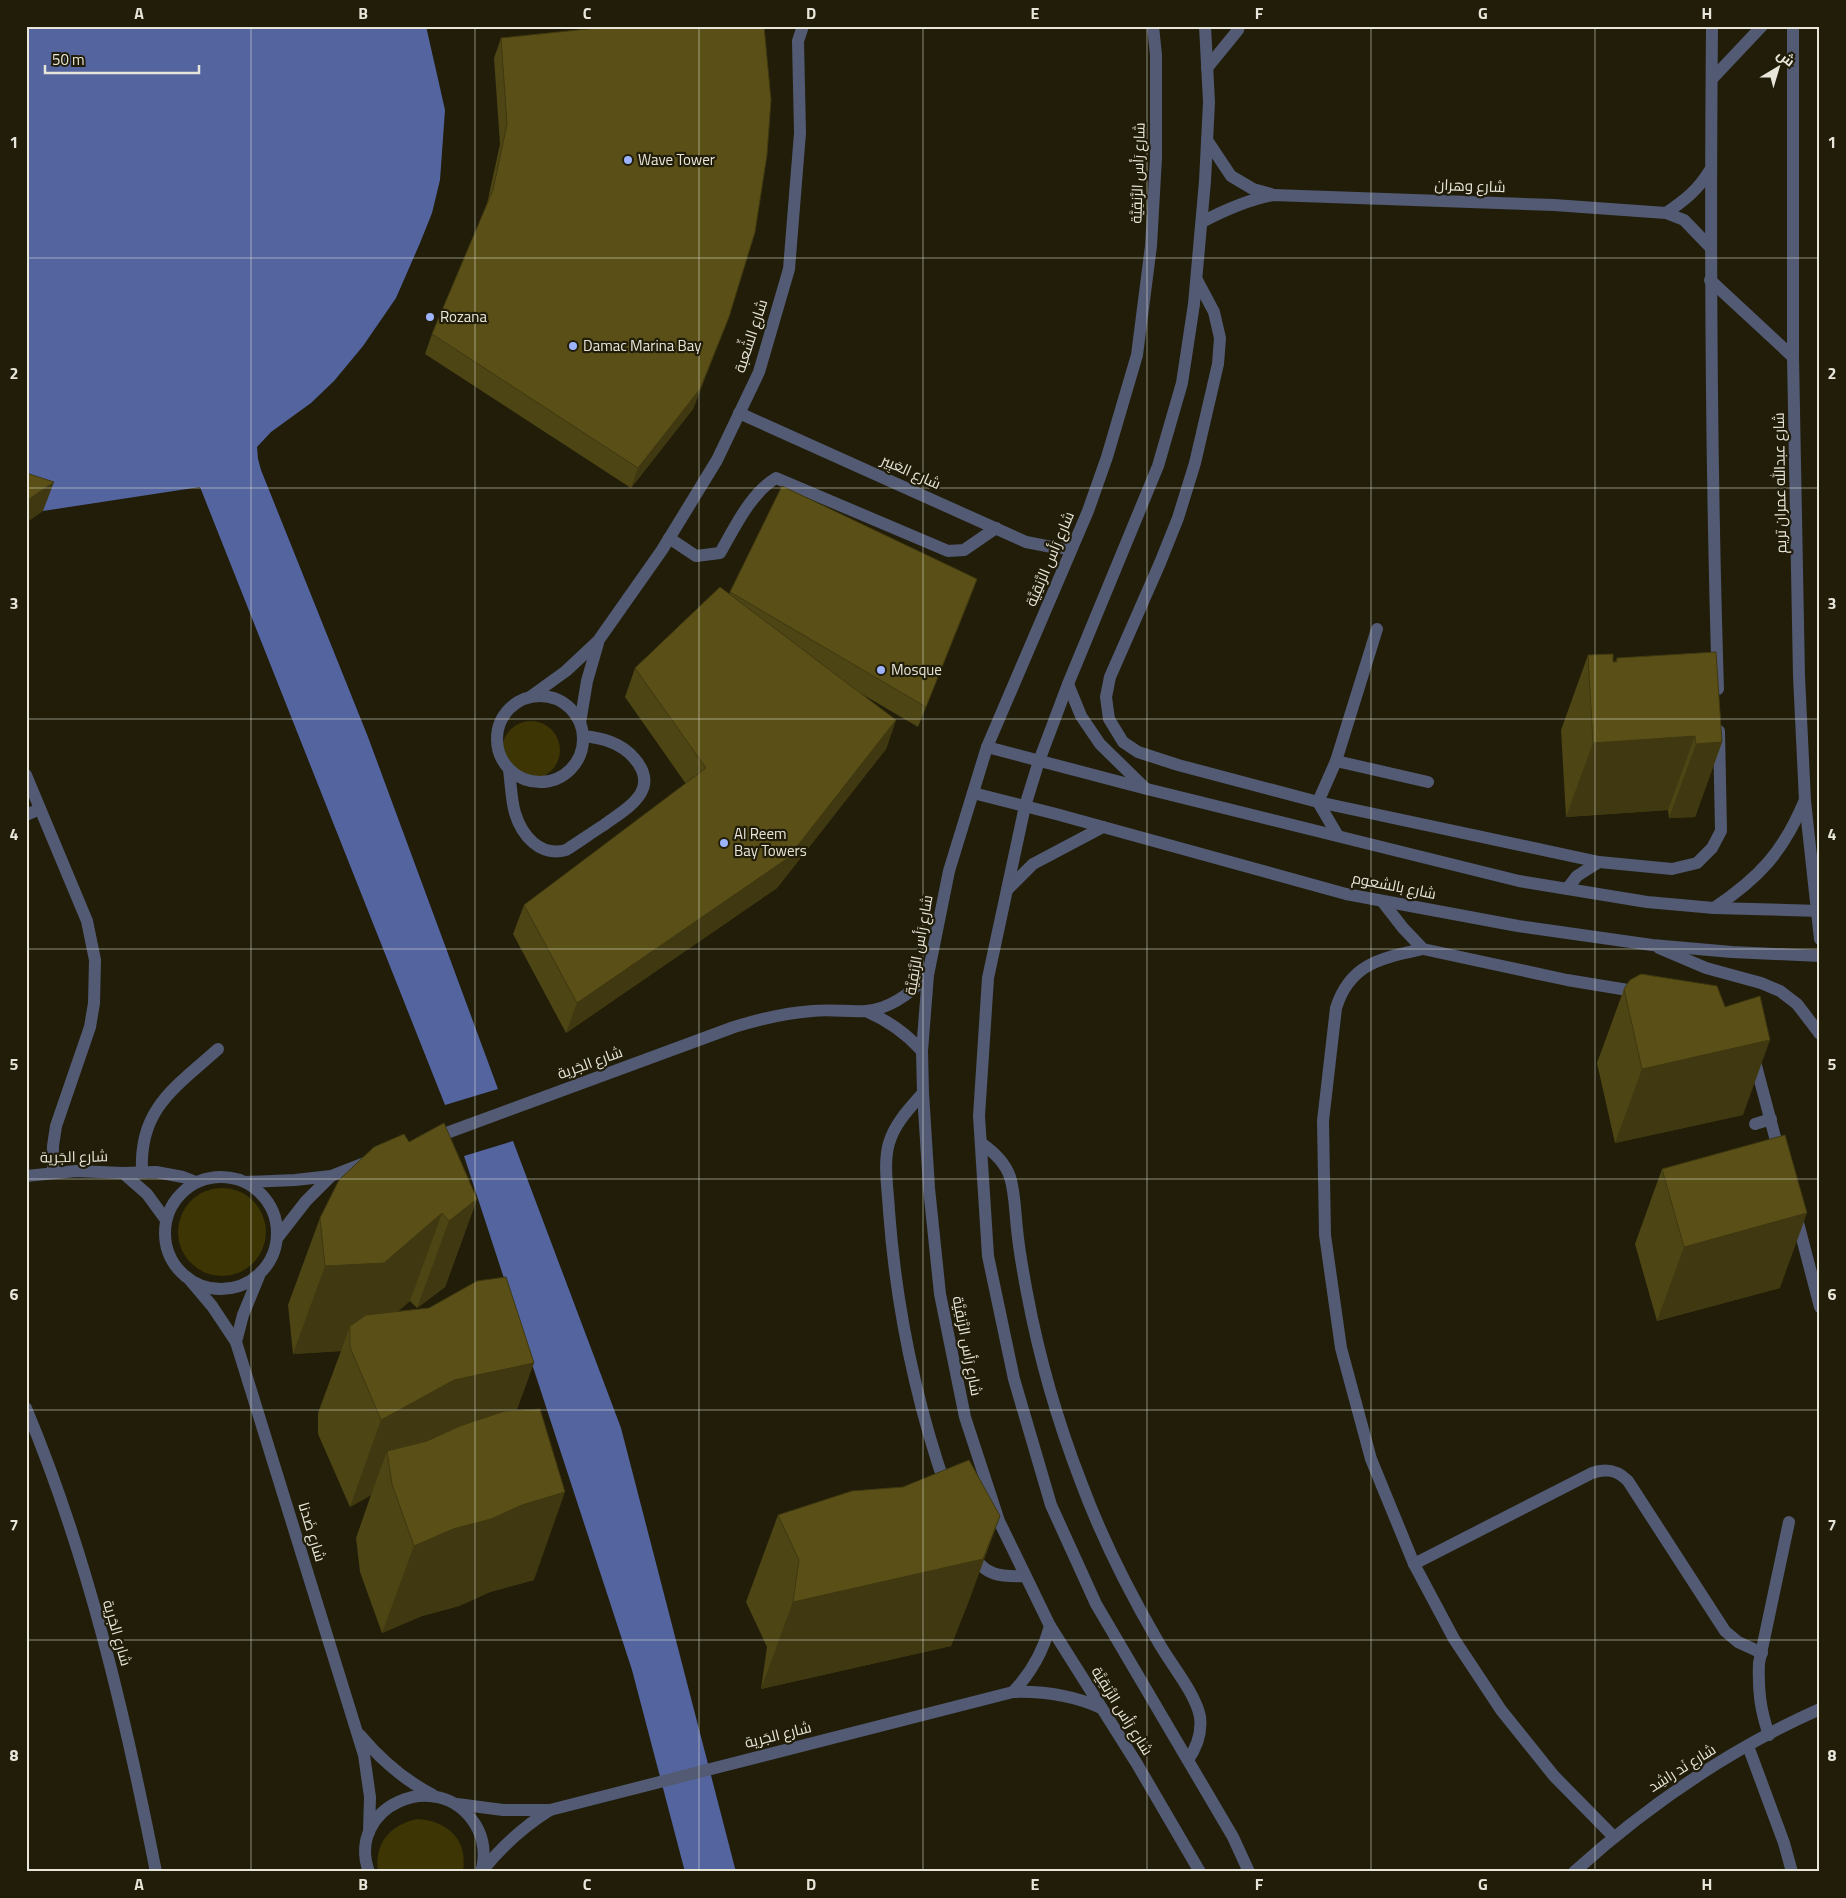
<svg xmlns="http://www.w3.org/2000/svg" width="1846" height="1898" font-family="'Titillium Web',Cairo,sans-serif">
<rect width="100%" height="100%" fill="#211d09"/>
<g fill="#3d3503">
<circle cx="531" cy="750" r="29"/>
<circle cx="222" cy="1232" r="44"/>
<path d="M 417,1819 C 448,1821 468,1839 463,1872 L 378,1872 C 374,1843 390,1825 417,1819 Z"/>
</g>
<g fill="#53649f">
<polygon points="26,26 426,26 445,110 440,180 432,213 420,243 396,298 363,346 334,381 311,403 271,432 257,447 258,459 261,470 368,737 498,1089 445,1105 200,487 43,511 26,505"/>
<polygon points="513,1141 621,1428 736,1872 685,1872 632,1670 464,1156"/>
</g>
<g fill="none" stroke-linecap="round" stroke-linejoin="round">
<g stroke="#525a74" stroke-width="12">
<polyline points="1153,26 1156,55 1156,158 1151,246 1137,355 1107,457 1088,511 987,747 949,871 928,975 922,1051 923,1093 929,1188 940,1294 965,1417 999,1521 1050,1626 1137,1764 1200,1872"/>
<polyline points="1205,26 1209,102 1205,181 1194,304 1182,383 1158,466 1068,684 1039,761 1025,806 988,978 979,1116 988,1256 1014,1379 1051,1505 1096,1604 1233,1837 1249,1872"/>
<path d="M 1712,26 C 1710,247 1711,468 1718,689"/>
<polyline points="1793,26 1793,357 1799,676 1805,801 1820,939"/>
<polyline points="1207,68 1238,30 1239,26"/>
<polyline points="1712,79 1762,26"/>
<polyline points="1207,140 1231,176 1253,189 1271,194"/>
<path d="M 1666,213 C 1685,200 1698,190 1710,170"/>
<path d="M 1202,222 C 1225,210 1247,200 1273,195 L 1554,205 L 1666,213 L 1684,220 L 1711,248"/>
<polyline points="1197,280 1214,312 1220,338 1218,364 1195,463 1178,518 1160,563 1110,677 1106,697 1109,719 1123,742 1138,752 1178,765 1318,802 1599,862 1672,869 1697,863 1712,848 1721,831 1719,731"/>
<polyline points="1710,280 1793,357"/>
<polyline points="739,413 1026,542 1057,548 1072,548"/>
<path d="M 669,538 L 696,556 L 720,553 C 735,527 750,494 776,478 L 948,551 L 964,550 L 996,528"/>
<polyline points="1068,684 1081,716 1100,744 1145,788"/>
<circle cx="540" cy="739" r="43"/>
<polyline points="530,697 566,671 598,641 662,550 717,460 759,372 789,269 800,133 798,41 803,26"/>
<polyline points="580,723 587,681 598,643"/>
<polyline points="987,747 1147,789 1519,881 1647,902 1714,908 1820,911"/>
<polyline points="1336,761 1428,782"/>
<path d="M 509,770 C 511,784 511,799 515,813 C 522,836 540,857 566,850 C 579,842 591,833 604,825 C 627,808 662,790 634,758 C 621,743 603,738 583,736"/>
<polyline points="26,775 87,921 95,960 94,1003 90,1027 56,1126 53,1146 53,1172"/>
<polyline points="973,793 1056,814 1346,894 1518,926 1652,945 1732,952 1820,956"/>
<polyline points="26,815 40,809"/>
<polyline points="1338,836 1318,802 1336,761 1377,629"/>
<polyline points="1567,889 1577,876 1599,862"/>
<polyline points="1007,890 1033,864 1103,827"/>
<polyline points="1382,901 1403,928 1423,949 1567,980 1640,992"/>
<path d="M 1714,908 C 1759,878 1783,852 1804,802"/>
<polyline points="1659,948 1706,968 1761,983 1780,991 1797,1004 1820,1034"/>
<path d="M 1423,949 C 1382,958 1350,963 1336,1008 L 1323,1121 L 1325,1235 L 1341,1348 L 1371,1459 L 1414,1564 L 1454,1639 L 1501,1710 L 1554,1776 L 1613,1836"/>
<path d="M 866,1011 C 889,1021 906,1033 922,1051"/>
<polyline points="1754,1058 1779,1152"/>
<path d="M 923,1093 C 909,1109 895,1123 889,1143 C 883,1164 888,1189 889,1211 C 896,1306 915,1398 946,1488"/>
<polyline points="1755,1124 1771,1119"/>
<path d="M 433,1138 L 734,1027 C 760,1019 785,1013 812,1011 C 830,1009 848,1012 866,1011 C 890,1009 912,992 928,975"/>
<path d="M 981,1143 C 994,1152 1005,1162 1010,1177 C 1015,1193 1015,1212 1017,1229 C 1019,1250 1023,1272 1027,1293 C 1039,1357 1057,1420 1081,1482 C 1101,1536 1127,1588 1156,1638 C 1168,1661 1196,1693 1200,1717 C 1202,1733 1197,1747 1188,1760"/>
<path d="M 142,1171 C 139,1108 176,1087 218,1049"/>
<polyline points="123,1173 147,1194 166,1220"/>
<polyline points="26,1176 76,1171 123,1173 156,1172 183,1177 196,1182"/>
<circle cx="221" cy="1233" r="56"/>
<polyline points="245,1182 295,1180 331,1176 367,1162"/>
<polyline points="1796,1215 1820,1307"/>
<polyline points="278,1237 306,1201 331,1176"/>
<polyline points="190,1280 212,1306 236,1342 364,1755 370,1797 369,1832"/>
<polyline points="236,1342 243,1315 259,1276"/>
<path d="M 26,1408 C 88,1556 125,1715 156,1872"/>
<path d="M 972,1553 C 984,1576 1001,1577 1025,1576"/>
<path d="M 1414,1564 L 1592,1473 C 1606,1468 1617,1470 1628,1481 L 1725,1631 L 1738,1642 L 1762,1653"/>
<path d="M 1013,1692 C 1032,1672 1043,1652 1050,1626"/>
<path d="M 360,1735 C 381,1760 404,1780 433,1795"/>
<path d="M 1769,1735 C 1760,1709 1758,1690 1759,1663 L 1789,1522"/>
<polyline points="1748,1746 1784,1843 1792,1872"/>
<path d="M 457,1804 L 503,1810 L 550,1810 L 1013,1692 C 1044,1691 1072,1695 1101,1708"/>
<path d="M 482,1871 C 502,1846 523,1827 550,1810"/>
<path d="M 369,1872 C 345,1807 438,1765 475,1824 C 484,1838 486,1856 481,1872"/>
<path d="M 1574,1872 C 1647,1806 1730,1749 1820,1709"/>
</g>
</g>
<g fill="#4d4514">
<polygon points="501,38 729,317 693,409 631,488 425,354 432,334 487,204 500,144 494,58"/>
<polygon points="782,486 977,579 970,598 918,727 862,694 896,720 886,749 777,888 566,1033 513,934 524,905 686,784 625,697 635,668 729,594"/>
<polygon points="1588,655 1613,662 1615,662 1617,658 1722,742 1695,817 1669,818 1668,810 1566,817 1561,730"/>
<polygon points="1624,989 1743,1115 1615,1143 1597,1063"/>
<polygon points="409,1142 477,1199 445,1287 417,1308 410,1301 397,1312 516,1411 534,1580 490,1592 459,1606 422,1616 382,1633 360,1572 356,1538 371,1495 350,1507 318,1434 318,1413 341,1351 293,1354 288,1305 320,1218"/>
<polygon points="1662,1169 1780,1288 1657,1321 1635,1244"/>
<polygon points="778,1515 1000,1516 968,1603 951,1646 761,1689 767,1647 746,1602"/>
</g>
<g fill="#3f3810">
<polygon points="729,317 693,409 631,488 638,468"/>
<polygon points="54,482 43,511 26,523 26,501"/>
<polygon points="977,579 970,598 918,727 926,707"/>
<polygon points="896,720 886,749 777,888 566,1033 577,1003"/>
<polygon points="1695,736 1668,810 1566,817 1593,743"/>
<polygon points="1722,742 1695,817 1669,818 1696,744"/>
<polygon points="1770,1040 1743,1115 1615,1143 1642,1069"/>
<polygon points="477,1199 445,1287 417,1308 449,1221"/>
<polygon points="442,1213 410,1301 352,1350 350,1326 341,1351 293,1354 325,1266"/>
<polygon points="1807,1213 1780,1288 1657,1321 1684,1247"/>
<polygon points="534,1363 502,1451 387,1451 371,1495 350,1507 381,1420 454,1380"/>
<polygon points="565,1492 534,1580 490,1592 459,1606 422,1616 382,1633 414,1546 453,1529 522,1505"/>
<polygon points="1000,1516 968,1603 951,1646 761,1689 793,1602"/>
</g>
<g fill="#5a5017" stroke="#3f3810">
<polygon points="616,26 764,26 771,100 767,155 755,232 729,317 700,389 638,468 432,334 493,190 507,124 501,38"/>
<polygon points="26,473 54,482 26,501"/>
<polygon points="782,486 977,579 926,707 730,592"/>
<polygon points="720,587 896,720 788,858 577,1003 524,905 706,768 635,668"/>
<polygon points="1716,652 1722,742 1696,744 1695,736 1593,743 1588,655 1613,654 1613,662 1617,662 1617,658"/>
<polygon points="1641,974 1717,986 1725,1007 1760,996 1770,1040 1642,1069 1624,989 1630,980"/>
<polygon points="444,1123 477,1199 449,1221 442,1213 384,1263 325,1266 320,1218 339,1180 374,1147 404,1134 409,1142"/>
<polygon points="1785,1135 1807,1213 1684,1247 1662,1169"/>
<polygon points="506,1277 534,1363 454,1380 381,1420 350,1347 350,1326 366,1315 429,1308 477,1281"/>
<polygon points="540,1409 565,1492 522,1505 491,1519 453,1529 414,1546 392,1484 387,1451 427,1441 460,1426 505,1411"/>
<polygon points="969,1460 1000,1516 983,1559 793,1602 799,1560 778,1515 852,1491 903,1487"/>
</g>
<path fill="none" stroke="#e8e6da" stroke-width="1" stroke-opacity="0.55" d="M 251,26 L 251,1872M 475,26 L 475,1872M 699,26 L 699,1872M 923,26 L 923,1872M 1147,26 L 1147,1872M 1371,26 L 1371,1872M 1595,26 L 1595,1872M 26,258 L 1820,258M 26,488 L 1820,488M 26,719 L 1820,719M 26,949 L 1820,949M 26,1179 L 1820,1179M 26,1410 L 1820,1410M 26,1640 L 1820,1640"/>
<g fill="#9db4fd" stroke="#211d09" stroke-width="2">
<circle cx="628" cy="160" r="5"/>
<circle cx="430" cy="317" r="5"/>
<circle cx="573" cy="346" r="5"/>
<circle cx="881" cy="670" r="5"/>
<circle cx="724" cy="843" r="5"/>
</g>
<g text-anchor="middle" stroke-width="4.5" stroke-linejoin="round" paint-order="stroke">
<g font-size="15" fill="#e8e6da" stroke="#211d09" text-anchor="start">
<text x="638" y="165">Wave Tower</text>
<text x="440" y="322">Rozana</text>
<text x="583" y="351">Damac Marina Bay</text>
<text x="891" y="675">Mosque</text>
<text x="734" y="839">Al Reem<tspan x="734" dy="17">Bay Towers</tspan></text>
</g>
<g font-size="15" fill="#e8e6da" stroke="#211d09">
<text transform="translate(1138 173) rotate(-88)" y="5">شارع رَأس الرَّنقِيَّة</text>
<text transform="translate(1470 186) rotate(2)" y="5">شارع وهران</text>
<text transform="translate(751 336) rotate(-72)" y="5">شارع الشِّعبة</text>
<text transform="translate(911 472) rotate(24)" y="5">شارع العَبِير</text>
<text transform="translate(1780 483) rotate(-91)" y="5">شارع عبدالله عمران تريم</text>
<text transform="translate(1050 559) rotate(-67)" y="5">شارع رَأس الرَّنقِيَّة</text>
<text transform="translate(1394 886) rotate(11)" y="5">شارع بالشعوم</text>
<text transform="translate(919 945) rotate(-80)" y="5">شارع رَأس الرَّنقِيَّة</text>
<text transform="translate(590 1063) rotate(-20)" y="5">شارع الجَرية</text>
<text transform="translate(74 1157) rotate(-1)" y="5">شارع الجَرية</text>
<text transform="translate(967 1346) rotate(79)" y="5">شارع رَأس الرَّنقِيَّة</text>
<text transform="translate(312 1532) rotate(73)" y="5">شارع ضَدنا</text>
<text transform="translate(117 1633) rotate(74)" y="5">شارع الجَرية</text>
<text transform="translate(1122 1711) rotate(58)" y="5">شارع رَأس الرَّنقِيَّة</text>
<text transform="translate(778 1735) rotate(-14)" y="5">شارع الجَرية</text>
<text transform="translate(1682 1768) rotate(-32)" y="5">شارع نَد راشِد</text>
</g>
</g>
<rect width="1846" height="1898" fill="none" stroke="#211d09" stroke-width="55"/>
<g transform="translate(1778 68) rotate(38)" stroke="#211d09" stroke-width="4" paint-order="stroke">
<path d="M0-4L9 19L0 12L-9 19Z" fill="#e8e6da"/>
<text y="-8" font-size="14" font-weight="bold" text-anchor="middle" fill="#e8e6da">ش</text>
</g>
<path d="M45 65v8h154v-8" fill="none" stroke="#e8e6da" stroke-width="2.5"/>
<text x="52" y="65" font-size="15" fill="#e8e6da" stroke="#211d09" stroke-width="4" paint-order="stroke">50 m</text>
<rect x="28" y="28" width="1790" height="1842" fill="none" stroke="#e8e6da" stroke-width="2"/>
<g font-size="16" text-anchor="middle" font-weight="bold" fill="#e8e6da">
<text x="139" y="19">A</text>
<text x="363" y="19">B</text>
<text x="587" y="19">C</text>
<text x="811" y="19">D</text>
<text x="1035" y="19">E</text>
<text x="1259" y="19">F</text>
<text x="1483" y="19">G</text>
<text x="1707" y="19">H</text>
<text x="14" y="148">1</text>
<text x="1832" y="148">1</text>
<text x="14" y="379">2</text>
<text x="1832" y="379">2</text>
<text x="14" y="609">3</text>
<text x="1832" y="609">3</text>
<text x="14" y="840">4</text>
<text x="1832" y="840">4</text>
<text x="14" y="1070">5</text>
<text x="1832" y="1070">5</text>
<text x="14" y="1300">6</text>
<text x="1832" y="1300">6</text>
<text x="14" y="1531">7</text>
<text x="1832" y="1531">7</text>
<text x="14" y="1761">8</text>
<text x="1832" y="1761">8</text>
<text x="139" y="1890">A</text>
<text x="363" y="1890">B</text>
<text x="587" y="1890">C</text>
<text x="811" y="1890">D</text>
<text x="1035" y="1890">E</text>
<text x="1259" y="1890">F</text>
<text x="1483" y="1890">G</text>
<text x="1707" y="1890">H</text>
</g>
</svg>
